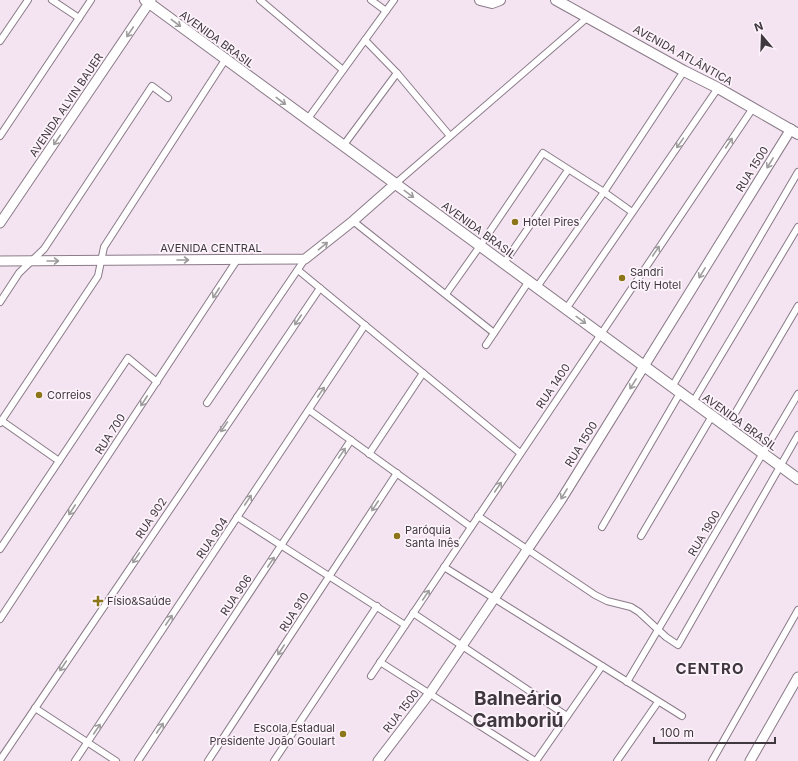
<svg xmlns="http://www.w3.org/2000/svg" width="798" height="761" font-family="Inter,sans-serif">
<rect width="100%" height="100%" fill="#f4e3f1"/>
<g fill="none" stroke-linecap="round" stroke-linejoin="round">
<g stroke="#8a7b88" stroke-width="8">
<g id="street">
<polyline points="52,0 79,18"/>
<polyline points="260,0 343,70"/>
<polyline points="371,0 386,11"/>
<polyline points="365,40 397,73 450,136"/>
<polyline points="0,41 28,0"/>
<polyline points="307,120 394,0"/>
<polyline points="0,136 91,0"/>
<polyline points="343,146 397,73"/>
<polyline points="395,184 588,17"/>
<polyline points="353,221 494,333"/>
<polyline points="504,263 568,170"/>
<polyline points="298,270 520,453"/>
<polyline points="537,287 604,192 684,71"/>
<polyline points="446,294 480,246 543,153 604,192 632,212"/>
<polyline points="0,302 19,273 44,249 152,86 168,98"/>
<polyline points="566,309 718,88"/>
<polyline points="486,345 529,281"/>
<polyline points="672,387 798,172"/>
<polyline points="693,402 798,227"/>
<polyline points="207,403 305,259"/>
<polyline points="309,410 471,527"/>
<polyline points="2,421 59,461"/>
<polyline points="0,423 98,276 104,247 225,60"/>
<polyline points="727,427 798,306"/>
<polyline points="369,454 423,373"/>
<polyline points="478,516 595,595 607,601 631,607 639,612 666,637 678,645 798,435"/>
<polyline points="237,517 405,625"/>
<polyline points="602,527 680,393"/>
<polyline points="641,536 712,416"/>
<polyline points="0,549 128,358 157,382"/>
<polyline points="444,567 682,716"/>
<polyline points="413,613 567,716"/>
<polyline points="0,619 237,260"/>
<polyline points="380,662 535,761"/>
<polyline points="371,676 753,108"/>
<polyline points="627,682 798,394"/>
<polyline points="35,708 116,761"/>
<polyline points="0,760 320,288"/>
<polyline points="75,761 365,325"/>
<polyline points="138,761 351,440"/>
<polyline points="208,761 397,473"/>
<polyline points="274,761 377,606"/>
<polyline points="536,761 602,666"/>
<polyline points="617,761 658,702"/>
<polyline points="712,761 798,610"/>
</g>
</g>
<g stroke="#8a7b88" stroke-width="11">
<g id="secondary">
<polyline points="0,223 151,0"/>
<polyline points="0,261 305,259 353,221 395,184"/>
<polyline points="378,761 430,693 561,500 791,129"/>
<polyline points="750,761 798,677"/>
</g>
</g>
<g stroke="#8a7b88" stroke-width="12">
<g id="primary">
<polyline points="145,0 798,479"/>
<polyline points="480,0 492,3 500,0"/>
<polyline points="556,0 684,71 718,88 798,134"/>
</g>
</g>
<use href="#street" stroke="#fff" stroke-width="6"/>
<use href="#secondary" stroke="#fff" stroke-width="9"/>
<use href="#primary" stroke="#fff" stroke-width="10"/>
</g>
<defs><path id="oneway-shaft" d="M-6 0H5M1.5-3L5.5 0L1.5 3" fill="none" stroke-width="1.6" stroke-linecap="round" stroke-linejoin="round"/></defs>
<g stroke="#9f9c9e">
<use href="#oneway-shaft" transform="translate(176 23) rotate(37)"/>
<use href="#oneway-shaft" transform="translate(130 32) rotate(124)"/>
<use href="#oneway-shaft" transform="translate(281 101) rotate(37)"/>
<use href="#oneway-shaft" transform="translate(57 140) rotate(124)"/>
<use href="#oneway-shaft" transform="translate(680 143) rotate(125)"/>
<use href="#oneway-shaft" transform="translate(729 143) rotate(-56)"/>
<use href="#oneway-shaft" transform="translate(770 163) rotate(122)"/>
<use href="#oneway-shaft" transform="translate(409 194) rotate(36)"/>
<use href="#oneway-shaft" transform="translate(323 246) rotate(-39)"/>
<use href="#oneway-shaft" transform="translate(656 251) rotate(-56)"/>
<use href="#oneway-shaft" transform="translate(183 260)"/>
<use href="#oneway-shaft" transform="translate(53 261)"/>
<use href="#oneway-shaft" transform="translate(702 273) rotate(122)"/>
<use href="#oneway-shaft" transform="translate(216 293) rotate(123)"/>
<use href="#oneway-shaft" transform="translate(298 320) rotate(124)"/>
<use href="#oneway-shaft" transform="translate(581 320) rotate(36)"/>
<use href="#oneway-shaft" transform="translate(633 384) rotate(122)"/>
<use href="#oneway-shaft" transform="translate(321 392) rotate(-56)"/>
<use href="#oneway-shaft" transform="translate(144 401) rotate(123)"/>
<use href="#oneway-shaft" transform="translate(224 427) rotate(124)"/>
<use href="#oneway-shaft" transform="translate(342 453) rotate(-56)"/>
<use href="#oneway-shaft" transform="translate(498 487) rotate(-56)"/>
<use href="#oneway-shaft" transform="translate(564 494) rotate(122)"/>
<use href="#oneway-shaft" transform="translate(248 500) rotate(-56)"/>
<use href="#oneway-shaft" transform="translate(375 506) rotate(123)"/>
<use href="#oneway-shaft" transform="translate(72 510) rotate(123)"/>
<use href="#oneway-shaft" transform="translate(136 558) rotate(124)"/>
<use href="#oneway-shaft" transform="translate(271 562) rotate(-56)"/>
<use href="#oneway-shaft" transform="translate(426 595) rotate(-56)"/>
<use href="#oneway-shaft" transform="translate(169 620) rotate(-56)"/>
<use href="#oneway-shaft" transform="translate(281 650) rotate(123)"/>
<use href="#oneway-shaft" transform="translate(63 666) rotate(124)"/>
<use href="#oneway-shaft" transform="translate(160 728) rotate(-56)"/>
<use href="#oneway-shaft" transform="translate(97 729) rotate(-56)"/>
</g>
<g fill="#8d7519" stroke="#fdf3fb" stroke-width="1.5">
<circle cx="515" cy="222" r="4"/>
<circle cx="622" cy="278" r="4"/>
<circle cx="39" cy="395" r="4"/>
<circle cx="397" cy="536" r="4"/>
<path d="M96 595h4v4h4v4h-4v4h-4v-4h-4v-4h4z"/>
<circle cx="343" cy="734" r="4"/>
</g>
<g text-anchor="middle" stroke-width="3.5" stroke-linejoin="round" paint-order="stroke">
<g font-size="11" fill="#3f383e" stroke="#fdf3fb">
<text transform="translate(217 39) rotate(36)" y="4">AVENIDA BRASIL</text>
<text transform="translate(683 55) rotate(29)" y="4">AVENIDA ATLÂNTICA</text>
<text transform="translate(66 105) rotate(-56)" y="4">AVENIDA ALVIN BAUER</text>
<text transform="translate(752 169) rotate(-58)" y="4">RUA 1500</text>
<text transform="translate(479 230) rotate(36)" y="4">AVENIDA BRASIL</text>
<text x="211" y="252">AVENIDA CENTRAL</text>
<text transform="translate(553 386) rotate(-56)" y="4">RUA 1400</text>
<text transform="translate(740 422) rotate(36)" y="4">AVENIDA BRASIL</text>
<text transform="translate(110 434) rotate(-57)" y="4">RUA 700</text>
<text transform="translate(581 444) rotate(-58)" y="4">RUA 1500</text>
<text transform="translate(151 518) rotate(-56)" y="4">RUA 902</text>
<text transform="translate(704 533) rotate(-59)" y="4">RUA 1900</text>
<text transform="translate(212 538) rotate(-56)" y="4">RUA 904</text>
<text transform="translate(236 595) rotate(-56)" y="4">RUA 906</text>
<text transform="translate(294 612) rotate(-57)" y="4">RUA 910</text>
<text transform="translate(401 711) rotate(-52)" y="4">RUA 1500</text>
</g>
<g font-size="11" fill="#3f383e" stroke="#fdf3fb" text-anchor="start">
<text x="523" y="226">Hotel Pires</text>
<text x="630" y="276">Sandri<tspan x="630" dy="13">City Hotel</tspan></text>
<text x="47" y="399">Correios</text>
<text x="405" y="534">Paróquia<tspan x="405" dy="13">Santa Inês</tspan></text>
<text x="107" y="605">Físio&amp;Saúde</text>
<text x="335" y="732" text-anchor="end">Escola Estadual<tspan x="335" dy="13">Presidente João Goulart</tspan></text>
</g>
<g font-size="15" font-weight="bold" letter-spacing="1" fill="#3f383e" stroke="#fdf3fb">
<text x="710" y="674">CENTRO</text>
</g>
<g font-size="19" font-weight="bold" fill="#3f383e" stroke="#fdf3fb">
<text x="518" y="705">Balneário<tspan x="518" dy="22">Camboriú</tspan></text>
</g>
</g>
<g transform="translate(762 36) rotate(341)" stroke="#fdf3fb" stroke-width="3" paint-order="stroke">
<path d="M0-3L7 15L0 10L-7 15Z" fill="#3f383e"/>
<text y="-6" font-size="11" font-weight="bold" text-anchor="middle" fill="#3f383e">N</text>
</g>
<path d="M654 737v6h121v-6" fill="none" stroke="#3f383e" stroke-width="2"/>
<text x="660" y="737" font-size="12" fill="#3f383e" stroke="#fdf3fb" stroke-width="3" paint-order="stroke">100 m</text>
</svg>
